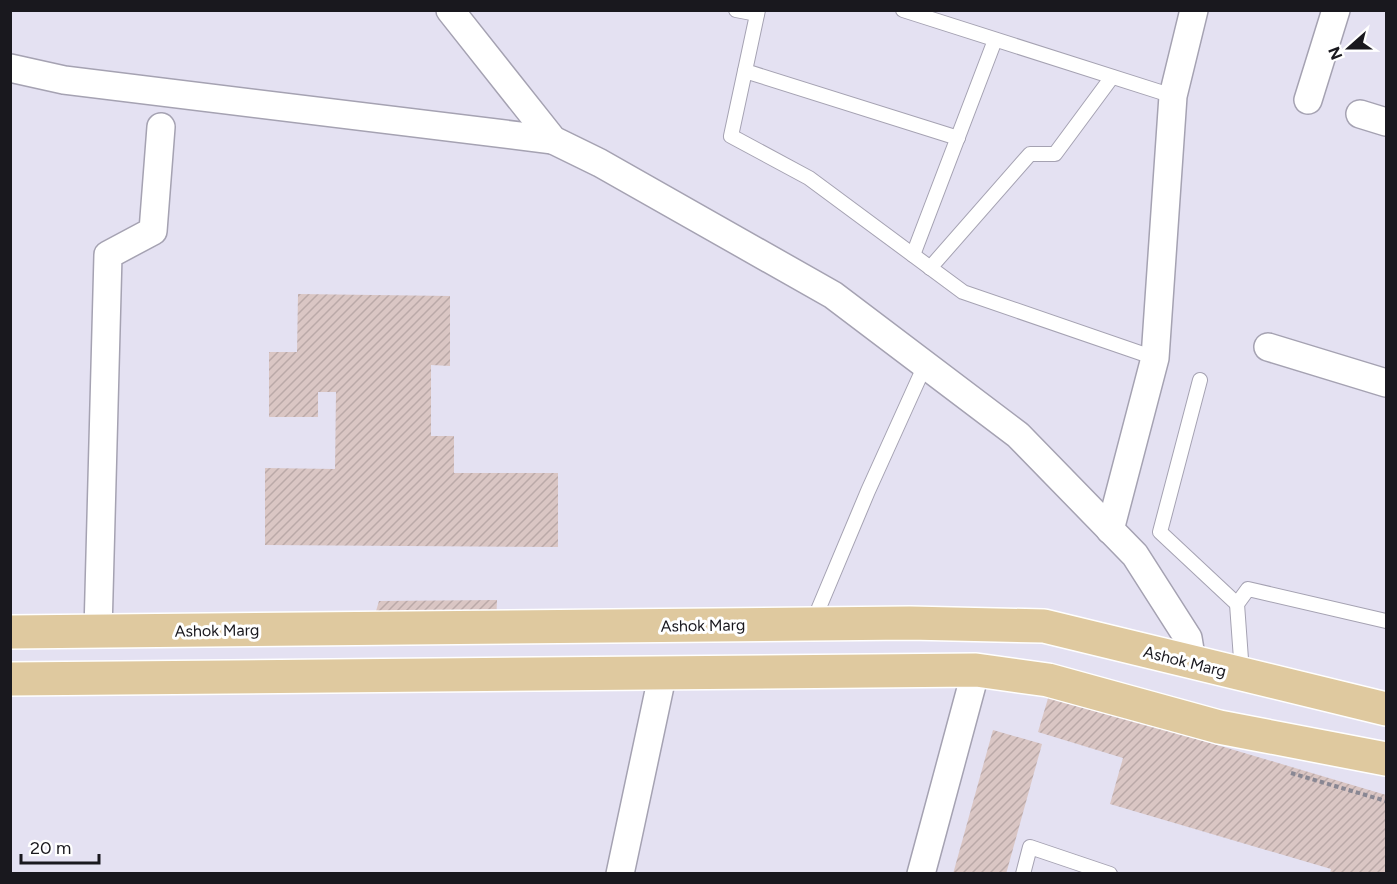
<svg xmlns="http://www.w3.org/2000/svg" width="1397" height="884" font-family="Figtree,sans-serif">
<defs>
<pattern id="building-hatch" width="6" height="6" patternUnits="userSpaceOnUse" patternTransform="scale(1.5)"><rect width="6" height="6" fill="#dac6c4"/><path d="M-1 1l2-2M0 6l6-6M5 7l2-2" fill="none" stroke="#baa9a8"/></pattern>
</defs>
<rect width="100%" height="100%" fill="#e4e1f2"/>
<g fill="url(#building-hatch)">
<polygon points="298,294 450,296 450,366 431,365 431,436 454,436 454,473 558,473 558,547 265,545 265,468 335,469 336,392 318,392 318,417 269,417 269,352 297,352"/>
<polygon points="497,600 496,627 371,628 379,601"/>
<polygon points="1049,695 1386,795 1386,874 1330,874 1331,869 1110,804 1123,758 1038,732"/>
<polygon points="993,730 1042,744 1006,874 953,874"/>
</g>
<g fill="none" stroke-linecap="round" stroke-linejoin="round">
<g stroke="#a5a2b2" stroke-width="16">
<g id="service">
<polyline points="736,10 757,14"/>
<polyline points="758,10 731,136 809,178 963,292 1155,358"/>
<polyline points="903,10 1173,96"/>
<polyline points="745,71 958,138"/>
<polyline points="913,255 995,40"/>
<polyline points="930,268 1030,154 1055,154 1112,77"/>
<polyline points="1200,380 1160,532 1237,604"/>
<polyline points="813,622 868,491 925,365"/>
<polyline points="1242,673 1237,604 1248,589 1386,621"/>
<polyline points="1023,874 1030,847 1110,874"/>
</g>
</g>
<g stroke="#a5a2b2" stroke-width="30">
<g id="minor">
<polyline points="450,10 553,140 600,163 833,295 1018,435 1135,555 1188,638 1192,662"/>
<polyline points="10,68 64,80 553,140"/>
<polyline points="1308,100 1336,10"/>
<polyline points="1360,114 1386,122"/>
<polyline points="1268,347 1386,383"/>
<polyline points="1110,530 1155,358 1173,96 1194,10"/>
<polyline points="98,631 108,255 153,231 161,127"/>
<polyline points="620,874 663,672"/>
<polyline points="921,874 976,670"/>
</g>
</g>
<g stroke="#fff" stroke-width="36">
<g id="primary">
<polyline points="10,632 910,623 1044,626 1386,709"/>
<polyline points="10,679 976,670 1048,680 1219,727 1386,759"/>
</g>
</g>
<polyline stroke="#898793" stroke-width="4" stroke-dasharray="4.5 3" stroke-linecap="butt" points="1291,773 1386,801"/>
<use href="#service" stroke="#fff" stroke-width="14"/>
<use href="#minor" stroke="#fff" stroke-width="27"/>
<use href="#primary" stroke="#dfc99f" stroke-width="33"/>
</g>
<g text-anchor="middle" stroke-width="6" stroke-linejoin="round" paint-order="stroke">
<g font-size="16" fill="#19181e" stroke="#fff">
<text transform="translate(703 625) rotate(-1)" y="6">Ashok Marg</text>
<text transform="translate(217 630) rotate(-1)" y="6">Ashok Marg</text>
<text transform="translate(1185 661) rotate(14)" y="6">Ashok Marg</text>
</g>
</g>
<rect width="1397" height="884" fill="none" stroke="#19181e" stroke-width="24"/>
<g transform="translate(1349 48) rotate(249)" stroke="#ffffff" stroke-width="4.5" paint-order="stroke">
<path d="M0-4.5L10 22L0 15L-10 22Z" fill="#19181e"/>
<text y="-9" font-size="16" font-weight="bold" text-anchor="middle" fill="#19181e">N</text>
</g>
<path d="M21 854v9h78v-9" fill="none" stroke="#19181e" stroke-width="3"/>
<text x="30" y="854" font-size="18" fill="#19181e" stroke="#ffffff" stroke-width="4.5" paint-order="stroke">20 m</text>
</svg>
